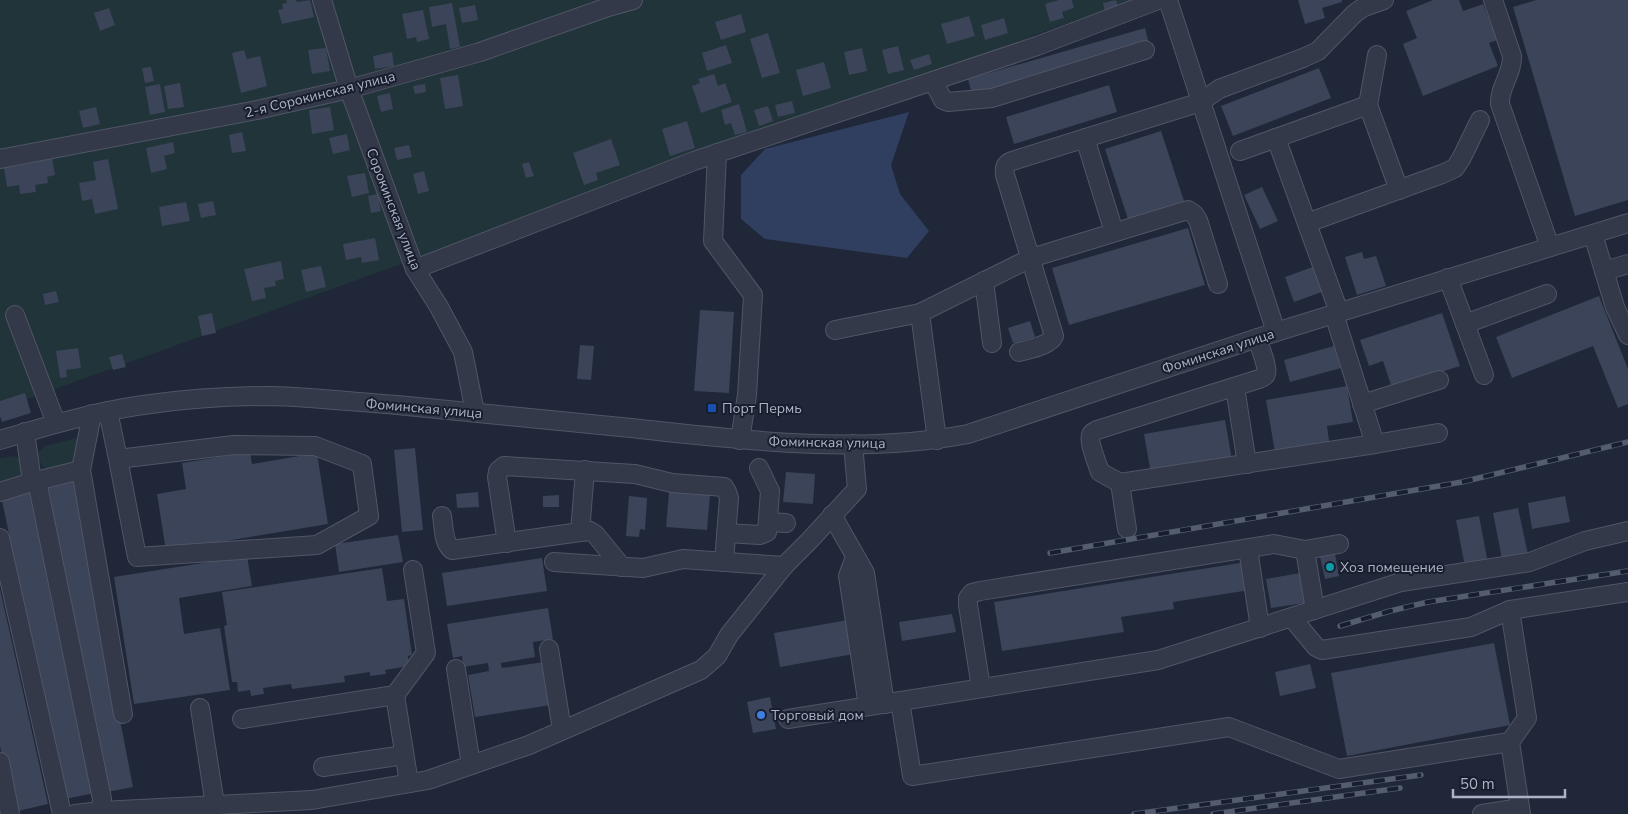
<svg xmlns="http://www.w3.org/2000/svg" width="1628" height="814" font-family="'Nunito Sans',sans-serif">
<rect width="100%" height="100%" fill="#1f2738"/>
<g fill="#213439">
<polygon points="0,0 1132,0 0,409"/>
<path d="M 77,438 L 81,446 C 76,466 67,467 49,471 L 42,466 L 37,454 L 45,446 Z"/>
<polygon points="14,456 19,458 24,471 17,479 0,487 0,458"/>
</g>
<polygon fill="#303e5f" points="909,112 891,165 900,194 929,231 907,258 765,239 741,219 741,175 765,149"/>
<g fill="#3b4459">
<polygon points="286,0 296,0 297,2 310,0 314,17 282,24 278,10 283,9 282,4 287,3"/>
<polygon points="1059,0 1072,0 1074,8 1062,12 1064,18 1050,22 1045,4"/>
<polygon points="1116,0 1119,9 1105,13 1103,3"/>
<polygon points="1298,0 1342,0 1342,2 1322,8 1325,18 1305,24"/>
<polygon points="1433,0 1459,0 1463,11 1483,4 1497,40 1489,43 1498,66 1423,96 1403,44 1417,38 1406,11"/>
<polygon points="1536,0 1628,0 1628,200 1575,216 1513,7"/>
<polygon points="452,3 460,47 450,49 446,24 432,27 429,7"/>
<polygon points="475,5 478,20 462,23 459,8"/>
<polygon points="109,8 115,25 100,31 94,13"/>
<polygon points="423,10 429,39 417,42 416,37 407,39 402,14"/>
<polygon points="741,14 746,32 721,40 715,22"/>
<polygon points="969,16 975,36 947,44 941,24"/>
<polygon points="1004,18 1008,33 985,40 981,25"/>
<polygon points="1145,28 1149,44 972,95 968,79"/>
<polygon points="768,33 780,73 762,78 750,39"/>
<polygon points="726,45 732,63 707,71 702,53"/>
<polygon points="898,46 904,70 888,74 882,50"/>
<polygon points="326,48 330,71 312,74 308,50"/>
<polygon points="862,48 867,71 849,75 844,52"/>
<polygon points="244,50 247,59 260,56 267,86 241,93 232,53"/>
<polygon points="392,52 394,66 375,69 373,56"/>
<polygon points="929,54 932,64 914,70 910,60"/>
<polygon points="824,62 831,88 803,96 796,70"/>
<polygon points="151,67 154,81 145,83 142,68"/>
<polygon points="1319,68 1331,98 1233,136 1221,106"/>
<polygon points="714,74 718,86 725,83 732,102 701,113 692,86 700,83 698,79"/>
<polygon points="458,75 463,106 445,109 440,78"/>
<polygon points="180,83 184,107 168,109 164,86"/>
<polygon points="160,84 165,112 150,115 145,87"/>
<polygon points="425,84 426,92 415,94 413,86"/>
<polygon points="1109,85 1117,112 1014,144 1006,117"/>
<polygon points="390,93 393,109 381,112 377,96"/>
<polygon points="792,101 795,113 778,117 775,105"/>
<polygon points="739,104 747,132 735,135 731,123 725,125 721,110"/>
<polygon points="768,106 773,121 759,126 754,110"/>
<polygon points="96,107 100,124 83,128 79,111"/>
<polygon points="330,107 334,130 312,134 309,110"/>
<polygon points="687,121 695,148 670,156 662,129"/>
<polygon points="1161,131 1184,201 1128,219 1105,149"/>
<polygon points="242,132 246,151 232,153 229,135"/>
<polygon points="347,134 350,150 333,154 329,138"/>
<polygon points="611,139 620,165 596,173 598,180 584,185 573,153"/>
<polygon points="173,142 175,153 164,156 167,169 151,173 146,148"/>
<polygon points="409,145 412,157 397,160 394,148"/>
<polygon points="51,152 55,175 47,177 48,183 35,185 36,192 20,194 19,185 7,187 4,168 33,163 31,155"/>
<polygon points="108,159 118,209 95,214 92,199 82,201 79,183 96,180 93,162"/>
<polygon points="529,162 534,176 526,178 522,164"/>
<polygon points="424,171 429,191 418,194 413,174"/>
<polygon points="365,173 369,193 352,197 347,176"/>
<polygon points="1262,187 1278,221 1260,229 1244,195"/>
<polygon points="378,194 381,211 371,213 368,196"/>
<polygon points="213,201 216,215 201,218 198,204"/>
<polygon points="186,202 190,221 162,226 159,207"/>
<polygon points="1188,228 1205,285 1069,325 1052,268"/>
<polygon points="375,238 379,260 362,263 361,257 346,260 343,244"/>
<polygon points="1362,252 1364,259 1376,256 1386,286 1357,295 1345,257"/>
<polygon points="281,261 284,279 275,281 276,286 264,288 266,298 252,301 244,269"/>
<polygon points="1321,264 1330,289 1294,302 1285,277"/>
<polygon points="321,266 326,287 306,292 301,270"/>
<polygon points="56,291 59,302 45,305 43,294"/>
<polygon points="1599,296 1628,369 1628,404 1618,408 1593,346 1512,378 1496,337"/>
<polygon points="700,310 734,312 729,393 694,391"/>
<polygon points="212,313 216,333 202,336 198,316"/>
<polygon points="1442,313 1460,366 1392,388 1383,361 1369,366 1360,340"/>
<polygon points="1030,321 1035,337 1013,343 1008,328"/>
<polygon points="580,345 594,346 591,380 577,379"/>
<polygon points="1334,346 1341,368 1290,382 1284,360"/>
<polygon points="78,348 81,368 66,370 67,377 60,378 56,351"/>
<polygon points="122,354 126,367 113,370 109,357"/>
<polygon points="1347,386 1353,422 1327,426 1330,448 1276,458 1266,400"/>
<polygon points="25,393 31,413 2,422 0,416 0,401"/>
<polygon points="1225,420 1232,460 1151,474 1144,434"/>
<polygon points="415,448 423,530 402,532 394,450"/>
<polygon points="250,452 252,464 317,453 328,524 166,551 157,494 186,489 182,463"/>
<polygon points="786,472 815,474 813,504 783,502"/>
<polygon points="74,482 133,787 107,792 48,487"/>
<polygon points="31,490 95,793 65,799 1,496"/>
<polygon points="478,492 479,507 457,508 456,494"/>
<polygon points="669,492 710,495 707,530 666,527"/>
<polygon points="559,495 559,507 543,507 543,496"/>
<polygon points="629,496 647,498 645,530 640,529 639,537 626,536"/>
<polygon points="1565,496 1570,522 1532,529 1528,503"/>
<polygon points="1518,508 1528,554 1502,559 1493,513"/>
<polygon points="1479,516 1488,563 1465,567 1456,520"/>
<polygon points="398,535 403,562 339,572 335,544"/>
<polygon points="1335,554 1339,576 1325,579 1320,557"/>
<polygon points="247,556 252,586 179,598 184,634 220,628 230,690 134,704 114,577"/>
<polygon points="542,558 547,591 447,606 442,573"/>
<polygon points="1246,562 1250,590 1173,602 1174,609 1121,617 1124,632 1002,651 994,602"/>
<polygon points="382,568 387,601 404,599 412,655 408,656 409,666 385,670 386,674 370,676 370,672 344,676 345,682 292,689 291,684 263,688 264,694 251,696 250,690 238,692 237,682 232,682 224,626 227,625 222,592"/>
<polygon points="1306,572 1311,602 1271,608 1266,579"/>
<polygon points="0,589 48,804 14,812 0,746"/>
<polygon points="548,608 553,639 533,642 535,657 501,663 502,668 544,662 551,705 475,717 468,675 489,671 488,663 463,667 462,656 453,658 447,624"/>
<polygon points="952,614 956,632 902,641 899,622"/>
<polygon points="848,620 854,654 780,667 774,633"/>
<polygon points="1494,643 1510,725 1347,756 1331,673"/>
<polygon points="1310,664 1316,688 1280,696 1275,672"/>
<polygon points="770,697 776,729 753,733 747,702"/>
</g>
<g fill="none" stroke-linecap="round" stroke-linejoin="round">
<g stroke="#505667" stroke-width="20">
<g id="minor">
<polyline points="322,0 349,89 415,269 439,307 463,352 475,412"/>
<polyline points="1168,0 1276,332"/>
<path d="M 1493,0 L 1512,56 C 1513,73 1499,87 1500,104 L 1550,247"/>
<polyline points="1377,55 1368,105 1399,190"/>
<polyline points="933,81 943,100 948,102 992,98 1145,50"/>
<polyline points="1085,138 1114,232"/>
<polyline points="1276,138 1339,312"/>
<polyline points="1240,151 1368,105"/>
<polyline points="717,153 713,241 753,295 747,395 740,440"/>
<polyline points="0,159 257,110 349,89 480,52 608,7 633,0"/>
<polyline points="1307,223 1442,174 1455,168 1461,159 1480,120"/>
<polyline points="1593,234 1604,271 1628,264"/>
<polyline points="415,269 694,161 1037,46 1158,0"/>
<polyline points="1604,271 1615,307 1628,335"/>
<polyline points="1448,278 1484,375"/>
<polyline points="984,281 992,343"/>
<polyline points="15,315 56,423"/>
<polyline points="1465,324 1547,294"/>
<polyline points="835,330 920,313"/>
<path d="M 1019,352 C 1029,349 1049,346 1054,336 L 1005,175 C 1004,167 1005,164 1012,161 L 1201,102 L 1219,89 L 1303,58 L 1318,51 L 1355,13 L 1364,7 L 1384,0"/>
<polyline points="1235,387 1247,464"/>
<polyline points="1362,404 1439,380"/>
<polyline points="108,411 118,459 137,557 317,545 369,516 362,464 315,446 234,445 118,459"/>
<path d="M 0,440 C 47,426 94,412 143,405 C 184,399 228,396 270,396 C 312,397 355,402 397,405 C 475,412 553,420 631,428 C 740,440 860,455 968,434 L 1276,332 L 1628,223"/>
<polyline points="937,440 920,313 1031,258 1188,210 1194,214 1198,220 1218,284"/>
<polyline points="1375,444 1438,433"/>
<polyline points="81,470 92,414"/>
<polyline points="37,481 102,799 101,811"/>
<polyline points="32,482 81,470 123,714"/>
<path d="M 1120,483 L 1100,472 C 1098,465 1088,442 1091,435 C 1092,432 1094,432 1097,430 L 1259,379 C 1262,378 1265,377 1266,374 C 1269,369 1259,345 1257,338"/>
<polyline points="0,492 32,482 25,432"/>
<polyline points="832,515 865,573 885,704"/>
<path d="M 442,516 C 444,527 443,543 452,550 L 580,532 L 590,531 L 595,534 L 622,567"/>
<polyline points="768,522 786,523"/>
<polyline points="1127,529 1120,483 1375,444 1334,314"/>
<polyline points="580,532 585,470"/>
<polyline points="726,533 760,535 767,532 770,491 759,468"/>
<polyline points="0,538 62,814"/>
<polyline points="507,543 497,477 498,471 504,466 635,474 672,483 724,487 727,492 729,498 724,562"/>
<polyline points="1248,549 1260,628"/>
<polyline points="1305,550 1315,610"/>
<polyline points="855,557 848,576 868,706"/>
<polyline points="554,562 643,568 683,559 784,566"/>
<polyline points="1292,618 1316,647 1322,650 1471,627 1510,610"/>
<polyline points="549,649 562,730"/>
<polyline points="456,669 471,765"/>
<polyline points="981,688 968,605 968,598 972,593 980,591 1274,544 1305,550 1339,544"/>
<polyline points="395,695 426,653 413,570"/>
<polyline points="900,701 912,776 1229,727 1339,769 1510,742 1521,814"/>
<polyline points="200,708 215,805"/>
<polyline points="242,719 395,695 409,783"/>
<polyline points="788,719 1158,660 1401,582 1530,562 1585,541 1628,531"/>
<polyline points="1510,742 1527,718 1510,610 1628,592"/>
<polyline points="0,762 10,814"/>
<polyline points="323,767 404,755"/>
<polyline points="75,814 101,811 312,800 428,780 529,745 701,670 717,656 729,635 784,566 809,541 857,489 853,444"/>
<polyline points="1482,814 1520,808"/>
</g>
</g>
<use href="#minor" stroke="#333949" stroke-width="18"/>
<g stroke="#545c70" stroke-width="5.5">
<g id="rail">
<polyline points="1050,553 1462,482 1628,442"/>
<polyline points="1340,626 1390,611 1428,602 1628,571"/>
<polyline points="1134,814 1421,775"/>
<polyline points="1213,814 1400,788"/>
</g>
</g>
<use href="#rail" stroke="#181e2d" stroke-width="4" stroke-dasharray="11" stroke-linecap="butt"/>
</g>
<rect fill="#1a4fb4" stroke="#181e2d" stroke-width="2" x="707" y="403" width="10" height="10" rx="2.5"/>
<circle fill="#0f9aa8" stroke="#181e2d" stroke-width="2" cx="1330" cy="567" r="5"/>
<circle fill="#3f7fe0" stroke="#181e2d" stroke-width="2" cx="761" cy="715" r="5"/>
<g text-anchor="middle" stroke-width="4" stroke-linejoin="round" paint-order="stroke">
<g font-size="14" fill="#adb3c6" stroke="#181e2d">
<text transform="translate(320 94) rotate(-14)" y="5">2-я Сорокинская улица</text>
<text transform="translate(394 209) rotate(69)" y="5">Сорокинская улица</text>
<text transform="translate(1218 351) rotate(-18)" y="5">Фоминская улица</text>
<text transform="translate(424 408) rotate(5)" y="5">Фоминская улица</text>
<text transform="translate(827 442) rotate(1)" y="5">Фоминская улица</text>
</g>
<g font-size="14" fill="#adb3c6" stroke="#181e2d" text-anchor="start">
<text x="722" y="413">Порт Пермь</text>
<text x="1340" y="572">Хоз помещение</text>
<text x="771" y="720">Торговый дом</text>
</g>
</g>
<path d="M1453 789v8h112v-8" fill="none" stroke="#adb3c6" stroke-width="2.5"/>
<text x="1460" y="789" font-size="15" fill="#adb3c6" stroke="#181e2d" stroke-width="4" paint-order="stroke">50 m</text>
</svg>
